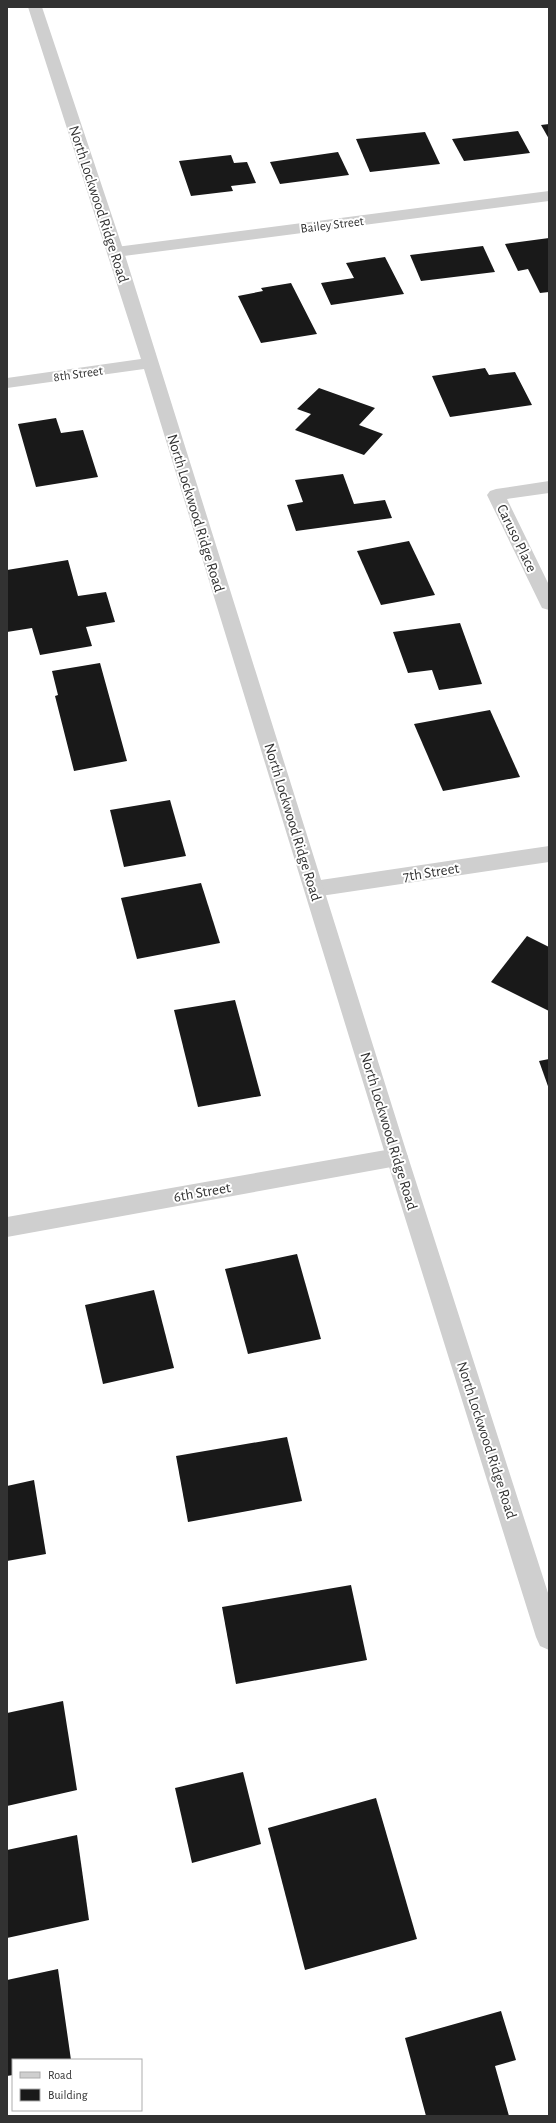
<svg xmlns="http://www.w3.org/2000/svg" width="556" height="2123" font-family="'Alegreya Sans',sans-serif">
<rect width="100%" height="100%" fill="#fff"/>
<g fill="#191919">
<polygon points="549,124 549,139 541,125"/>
<polygon points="518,131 530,153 464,161 452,139"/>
<polygon points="425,132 440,164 370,172 356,139"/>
<polygon points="338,152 349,175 280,184 270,162"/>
<polygon points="231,155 234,163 247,162 256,183 231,186 233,191 191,196 179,161"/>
<polygon points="549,238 549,292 540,293 528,269 518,271 505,244"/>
<polygon points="483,246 495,272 421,281 410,255"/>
<polygon points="385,257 404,294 331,305 321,283 354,278 346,263"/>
<polygon points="291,283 317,334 261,343 238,296 263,291 261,288"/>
<polygon points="485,368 489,375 515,372 532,405 450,417 432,376"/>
<polygon points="319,388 375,408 359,425 383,434 364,455 295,430 311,414 297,409"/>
<polygon points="56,418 61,433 83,430 98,477 36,487 18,424"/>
<polygon points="343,474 354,504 385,500 392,518 296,531 287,505 303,502 295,480"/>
<polygon points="409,541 435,595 381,605 357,551"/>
<polygon points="68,560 78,596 106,592 115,622 86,627 92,646 40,655 32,628 7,632 7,570"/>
<polygon points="460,623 482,684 439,690 432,670 408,673 393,632"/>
<polygon points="100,663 127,761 74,771 55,696 58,695 52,671"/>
<polygon points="490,710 520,777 443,791 414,724"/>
<polygon points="170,800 186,856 124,867 110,810"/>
<polygon points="201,883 220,943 137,959 121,898"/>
<polygon points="527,936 549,947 549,1011 491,982"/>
<polygon points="235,1000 261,1096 198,1107 174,1010"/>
<polygon points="549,1059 549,1089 539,1061"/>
<polygon points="297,1254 321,1339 248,1354 225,1269"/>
<polygon points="154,1290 174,1368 103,1384 85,1305"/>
<polygon points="287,1437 302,1501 188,1522 176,1456"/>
<polygon points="34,1480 46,1554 7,1561 7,1486"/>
<polygon points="351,1585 367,1660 236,1684 222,1607"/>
<polygon points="63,1701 77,1790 7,1806 7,1713"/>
<polygon points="243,1772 261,1844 192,1863 175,1788"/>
<polygon points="376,1798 417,1939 305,1970 268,1828"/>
<polygon points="77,1835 89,1920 7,1938 7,1850"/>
<polygon points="58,1969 71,2060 13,2060 13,2075 7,2076 7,1980"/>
<polygon points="501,2011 516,2060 495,2066 509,2116 426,2116 405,2038"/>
</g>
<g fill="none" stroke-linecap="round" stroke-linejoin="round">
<g fill="#cfcfcf" fill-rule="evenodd">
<polygon points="549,191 549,201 116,257 110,255 108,252 110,249 116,247"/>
<polygon points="549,481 549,493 507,499 549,585 549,610 542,608 540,604 487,495 490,491 496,489"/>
<polygon points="549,846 549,862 314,897 307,894 304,889 307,884 314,881"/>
<polygon points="397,1148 405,1150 408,1157 405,1164 397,1166 7,1237 7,1217"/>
</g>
<polygon fill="#cfcfcf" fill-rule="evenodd" points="28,7 42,7 124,252 408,1157 549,1596 549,1650 540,1646 536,1637 386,1157 144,369 7,388 7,378 141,359"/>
</g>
<g text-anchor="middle" stroke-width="4" stroke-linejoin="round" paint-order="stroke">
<g font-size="13" fill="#323232" stroke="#fff">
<text transform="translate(332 224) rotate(-7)" y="5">Bailey Street</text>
<text transform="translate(78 373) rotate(-8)" y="5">8th Street</text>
</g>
<g font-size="15" fill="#323232" stroke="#fff">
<text transform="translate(99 204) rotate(72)" y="5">North Lockwood Ridge Road</text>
<text transform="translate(196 513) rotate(73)" y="5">North Lockwood Ridge Road</text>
<text transform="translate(517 538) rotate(64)" y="5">Caruso Place</text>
<text transform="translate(293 822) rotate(73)" y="5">North Lockwood Ridge Road</text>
<text transform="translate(431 872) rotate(-9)" y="5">7th Street</text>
<text transform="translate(389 1131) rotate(73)" y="5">North Lockwood Ridge Road</text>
<text transform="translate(202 1192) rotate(-10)" y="5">6th Street</text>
<text transform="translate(487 1440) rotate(72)" y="5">North Lockwood Ridge Road</text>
</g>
</g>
<rect width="556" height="2123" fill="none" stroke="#323232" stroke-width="16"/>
<rect x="12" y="2059" width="130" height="52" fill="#ffffff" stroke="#adadad"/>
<rect x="20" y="2072" width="20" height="6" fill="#cfcfcf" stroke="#adadad"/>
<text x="48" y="2079" font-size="12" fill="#323232">Road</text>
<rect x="20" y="2089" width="20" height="12" fill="#191919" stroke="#adadad"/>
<text x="48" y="2099" font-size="12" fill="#323232">Building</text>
</svg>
